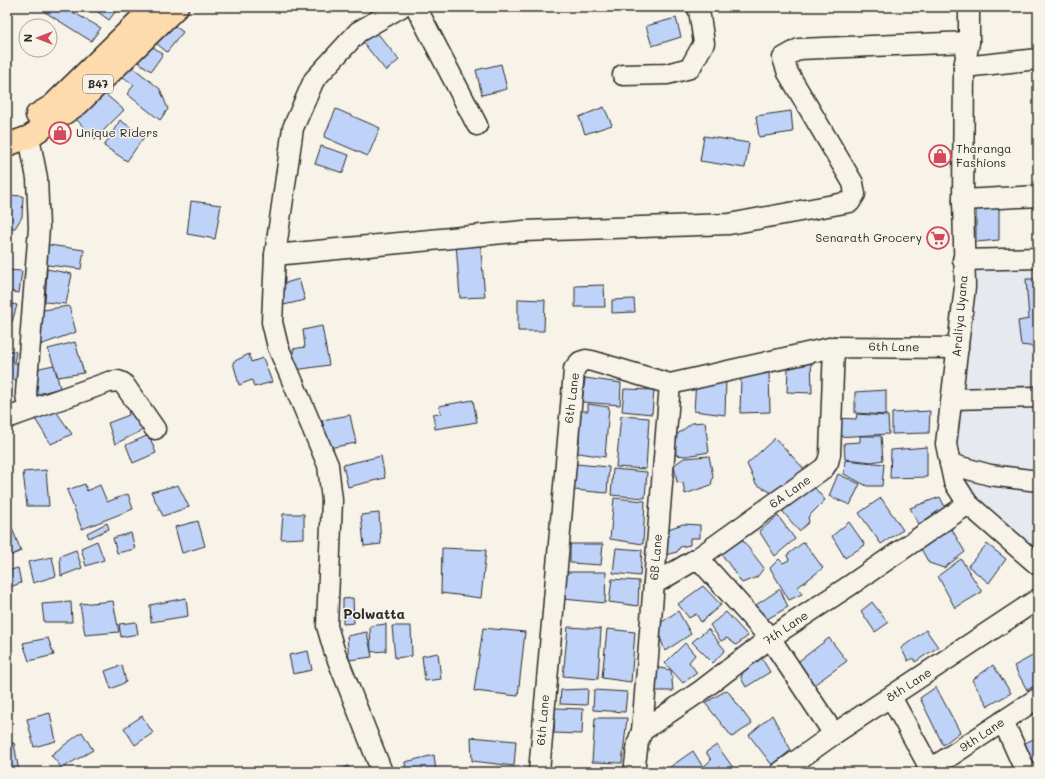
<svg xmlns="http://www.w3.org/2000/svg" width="1045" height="779" font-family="Mali,sans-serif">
<rect width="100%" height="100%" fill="#f7f3e8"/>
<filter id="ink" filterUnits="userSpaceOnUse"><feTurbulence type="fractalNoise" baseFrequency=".025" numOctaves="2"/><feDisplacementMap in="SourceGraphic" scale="8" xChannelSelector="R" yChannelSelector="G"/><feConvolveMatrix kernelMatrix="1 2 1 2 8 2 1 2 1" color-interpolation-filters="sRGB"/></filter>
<g filter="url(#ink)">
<polygon fill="#e6e9ed" points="1038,263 1038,554 968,495 948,441 965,264"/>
<g fill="#bfd3f8" stroke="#2b2b2b">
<polygon points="48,7 74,7 71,11 101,28 91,41 45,12"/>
<polygon points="91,7 119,7 109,20"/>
<polygon points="676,18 681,37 652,46 646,26"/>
<polygon points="167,20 183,32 167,52 151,39"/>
<polygon points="375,30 399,60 386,71 362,41"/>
<polygon points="146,42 163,54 151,71 134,59"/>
<polygon points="501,64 507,89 482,95 476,70"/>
<polygon points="130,65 160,89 168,109 160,120 127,94 134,85 120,75"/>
<polygon points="104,93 124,110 95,139 75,118"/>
<polygon points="604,107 612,125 585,134 579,117"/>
<polygon points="336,109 380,128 368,156 324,137"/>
<polygon points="791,111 793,132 759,137 756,116"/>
<polygon points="120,120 144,137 127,161 104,146"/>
<polygon points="704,136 749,143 745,168 700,161"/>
<polygon points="321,146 349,155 343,173 315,164"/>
<polygon points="7,195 23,196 22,217 15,228 7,228"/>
<polygon points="191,201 221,205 215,239 187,234"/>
<polygon points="976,207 999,207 999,240 976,242"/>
<polygon points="480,241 485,297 460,298 456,243"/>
<polygon points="42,244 84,250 81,269 39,264"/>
<polygon points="47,269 72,274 66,304 45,302"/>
<polygon points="7,270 22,271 19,293 7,291"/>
<polygon points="299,279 305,300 284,305 279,285"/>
<polygon points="1026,279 1038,279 1038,370 1037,371 1037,347 1021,345 1018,321 1029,319"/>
<polygon points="604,285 605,307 575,307 575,286"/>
<polygon points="518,299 545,300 544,331 518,331"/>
<polygon points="634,299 635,312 612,313 612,300"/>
<polygon points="7,303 17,305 12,322 7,321"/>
<polygon points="69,306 76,332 40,345 36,333 37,311"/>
<polygon points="7,324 10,324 9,350 7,350"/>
<polygon points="322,326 329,365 295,370 293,349 305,347 303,330"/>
<polygon points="75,342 84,373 58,377 48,349"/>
<polygon points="7,350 16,352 14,363 23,364 20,381 7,379"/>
<polygon points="249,354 251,362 263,358 272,382 254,387 252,380 239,385 233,362"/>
<polygon points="811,355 812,393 787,392 788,368"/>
<polygon points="54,365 60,388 31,396 30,383 38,381 35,369"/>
<polygon points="769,371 770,412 740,413 741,377"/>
<polygon points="585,378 621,383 620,405 582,402"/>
<polygon points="726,379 725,415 694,411 696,380"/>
<polygon points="624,389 654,390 652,414 622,411"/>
<polygon points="886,390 886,415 855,413 855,392"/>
<polygon points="473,400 477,422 435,429 433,414 441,413 439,406"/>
<polygon points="588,404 609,407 605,457 573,452 573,444 579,443 579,411 588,411"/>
<polygon points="53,407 72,434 51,444 35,419"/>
<polygon points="135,408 149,427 115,444 108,423 129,415 128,410"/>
<polygon points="930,411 929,433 892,434 892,413"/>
<polygon points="857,414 888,416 889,434 835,437 836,418 856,419"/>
<polygon points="350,415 356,443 329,448 322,420"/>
<polygon points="621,416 649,418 646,469 616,467"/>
<polygon points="705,422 709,452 686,456 676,455 675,436 692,423"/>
<polygon points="149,435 156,453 133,463 126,445"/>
<polygon points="860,436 881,436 883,460 872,462 845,459 844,443 860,442"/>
<polygon points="775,438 806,471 772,493 756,484 747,464"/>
<polygon points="927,447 927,477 890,478 891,450"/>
<polygon points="381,456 385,478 348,487 343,465"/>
<polygon points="709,456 713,476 711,485 685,494 683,483 677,482 674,465 684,458"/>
<polygon points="845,460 884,464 882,486 867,486 844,474"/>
<polygon points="576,464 609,467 607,493 574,490"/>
<polygon points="613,469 647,472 645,498 611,495"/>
<polygon points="46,470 49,506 27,506 23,472"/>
<polygon points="838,474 860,484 850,505 829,496"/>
<polygon points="809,481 825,500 808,517 809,522 799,531 779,507"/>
<polygon points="85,484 87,491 100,485 107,502 128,494 133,509 82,529 67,490"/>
<polygon points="178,485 189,507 163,516 151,492"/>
<polygon points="940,497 945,507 919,524 910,508"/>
<polygon points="614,498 645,501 643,544 610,539"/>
<polygon points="881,498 903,530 881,544 859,513"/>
<polygon points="379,513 381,544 364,546 361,515"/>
<polygon points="283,514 304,514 304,538 281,539"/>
<polygon points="778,516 795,539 775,556 759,531"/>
<polygon points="198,521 205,546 182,553 175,527"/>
<polygon points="849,522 865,545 845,558 832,536"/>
<polygon points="10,523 21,551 7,557 7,524"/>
<polygon points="107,523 109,529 89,538 87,533"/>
<polygon points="683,524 700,525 700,538 690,538 690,545 680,547 677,552 665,555 668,529"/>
<polygon points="951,528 965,552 944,568 929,563 920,547"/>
<polygon points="131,533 135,549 117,553 113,538"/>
<polygon points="740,537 764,568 757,577 742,583 721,553"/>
<polygon points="97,541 104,560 86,566 81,548"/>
<polygon points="804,542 823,568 798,587 802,594 789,600 770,568 779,559 783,563 789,560 787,555"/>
<polygon points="570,544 603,544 601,565 570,563"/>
<polygon points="987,544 1006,559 989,583 968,566"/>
<polygon points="442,548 486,550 481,598 441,593"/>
<polygon points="616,548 642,550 640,576 613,573"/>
<polygon points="76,550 82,568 61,576 60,556"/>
<polygon points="52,557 56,576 33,583 28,562"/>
<polygon points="961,559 982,592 955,608 938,576"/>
<polygon points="18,568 21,583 7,588 7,571"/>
<polygon points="566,572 606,572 605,603 563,599"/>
<polygon points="612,579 639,581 638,606 609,602"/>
<polygon points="703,586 721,605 701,622 696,614 689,618 678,604"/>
<polygon points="780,589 788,607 764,621 756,605"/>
<polygon points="186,598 188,616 151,622 150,605"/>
<polygon points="353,598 354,623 343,624 343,599"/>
<polygon points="113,601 119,632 85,635 80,604"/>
<polygon points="71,602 72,622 44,622 42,604"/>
<polygon points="872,602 888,623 875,632 861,611"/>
<polygon points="678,611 691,634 665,651 656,626"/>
<polygon points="726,612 748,636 736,645 727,638 721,641 710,625"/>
<polygon points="136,622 138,634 121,637 119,624"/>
<polygon points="386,624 386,651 371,652 370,626"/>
<polygon points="392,626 411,626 412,656 395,658"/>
<polygon points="568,627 601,629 598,679 563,676"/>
<polygon points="483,628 525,632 518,696 474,691"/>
<polygon points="607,629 635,632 631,682 602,678"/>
<polygon points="708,629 725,650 713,663 692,642"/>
<polygon points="926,630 938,647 915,662 913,658 908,661 901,648"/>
<polygon points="367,632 372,657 349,660 347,636"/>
<polygon points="48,638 54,655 29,661 23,643"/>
<polygon points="829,638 847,661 811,687 795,664"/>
<polygon points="685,643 695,655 689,662 697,673 683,683 665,663"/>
<polygon points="308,651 312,670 293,674 289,655"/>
<polygon points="758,652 770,672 746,687 741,678 743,671"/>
<polygon points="438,653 441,679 425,681 422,656"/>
<polygon points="1038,653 1038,684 1027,690 1014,666"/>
<polygon points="122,665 126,682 111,689 105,671"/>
<polygon points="993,665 1011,693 988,706 972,680"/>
<polygon points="654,667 671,670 673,691 654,691"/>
<polygon points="936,687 960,732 943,745 920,698"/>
<polygon points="588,689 587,705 560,704 561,690"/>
<polygon points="594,690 627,692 625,712 593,710"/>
<polygon points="727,690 752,724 732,737 705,703"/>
<polygon points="555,708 583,709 582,734 554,733"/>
<polygon points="50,713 56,741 34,747 27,719"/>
<polygon points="772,715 791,750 772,765 749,735"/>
<polygon points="142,716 153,733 135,745 124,728"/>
<polygon points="595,718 627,718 622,763 592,762"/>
<polygon points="82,732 93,750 62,768 51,755"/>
<polygon points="471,737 516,741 514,766 472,761"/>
<polygon points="1038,737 1038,769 1036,770 1025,743"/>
<polygon points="7,743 14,743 19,772 7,772"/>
<polygon points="717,745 736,772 706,772 703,767 711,760 706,752"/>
<polygon points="693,751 706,772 673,772 670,767"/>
<polygon points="434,755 436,772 406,772 405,762"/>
<polygon points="348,766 351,772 336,772"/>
<polygon points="663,766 669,772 653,772"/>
</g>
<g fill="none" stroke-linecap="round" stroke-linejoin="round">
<g stroke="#2b2b2b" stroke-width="23">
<g id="minor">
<polyline points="416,7 477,125"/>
<polyline points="969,7 969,42 964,67 963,200 965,287 946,444 954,482 968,504 1038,565"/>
<polyline points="964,67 1038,59"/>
<polyline points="623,75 667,74 690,68 704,43 699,10 697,7"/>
<polyline points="963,200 1038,196"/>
<polyline points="275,255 524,231 729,224 850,202 855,194 853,183 788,73 783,58 799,49 969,42"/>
<polyline points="963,260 1038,258"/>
<polyline points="952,399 1038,397"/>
<polyline points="28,410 26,393 39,228 37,178 29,137"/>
<polyline points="7,418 109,382 118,381 123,383 155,429"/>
<polyline points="950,464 990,475 1038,481"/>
<polyline points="698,558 770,638 834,734"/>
<polyline points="654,584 698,558 824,468 828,462 830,454 834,347"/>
<polyline points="891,697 932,772"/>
<polyline points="1003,721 1026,772"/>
<polyline points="642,731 670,384"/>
<polyline points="382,772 334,650 327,626 332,500 328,465 278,347 272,322 275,255 293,128 314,80 358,32 401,7"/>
<polyline points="539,772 573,383 574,369 580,362 586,360 592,361 670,384 834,347 958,348"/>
<polyline points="634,772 638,742 642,731 702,690 770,638 849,586 968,504"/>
<polyline points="781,772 834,734 1038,599"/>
<polyline points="926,772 1038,698"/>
</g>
</g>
<g stroke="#2b2b2b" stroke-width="25">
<g id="major">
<polyline points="37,115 52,106 153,7"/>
<polyline points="7,145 29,137 78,104 177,7"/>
</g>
</g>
<use href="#minor" stroke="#f7f3e8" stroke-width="20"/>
<use href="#major" stroke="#fedbac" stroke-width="22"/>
</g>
</g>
<defs>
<g id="shop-ring" transform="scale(1.15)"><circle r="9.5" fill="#f7f3e8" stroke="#d1495b" stroke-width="1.5"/><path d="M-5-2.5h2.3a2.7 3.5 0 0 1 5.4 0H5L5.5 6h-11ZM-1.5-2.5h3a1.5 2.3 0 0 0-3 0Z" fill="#d1495b"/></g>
<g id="supermarket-ring" transform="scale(1.15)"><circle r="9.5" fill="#f7f3e8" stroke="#d1495b" stroke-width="1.5"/><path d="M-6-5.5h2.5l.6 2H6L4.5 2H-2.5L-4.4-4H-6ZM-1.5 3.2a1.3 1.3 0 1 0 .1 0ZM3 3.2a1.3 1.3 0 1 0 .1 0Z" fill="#d1495b"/></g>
</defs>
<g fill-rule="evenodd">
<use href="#shop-ring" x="60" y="133"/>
<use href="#shop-ring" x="940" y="156"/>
<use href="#supermarket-ring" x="938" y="238"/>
</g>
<g text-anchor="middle" stroke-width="3" stroke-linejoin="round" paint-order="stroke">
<rect fill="#f7f3e8" stroke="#686764" stroke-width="1" x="83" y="75" width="30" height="18" rx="3"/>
<g font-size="11" font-weight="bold" fill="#2b2b2b">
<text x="98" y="88">B47</text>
</g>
<g font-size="12" fill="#2b2b2b" stroke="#f7f3e8" text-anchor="start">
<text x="76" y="137">Unique Riders</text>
<text x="956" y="153">Tharanga<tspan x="956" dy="14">Fashions</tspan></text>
<text x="922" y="242" text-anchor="end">Senarath Grocery</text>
</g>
<g font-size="12" fill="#2b2b2b" stroke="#f7f3e8">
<text transform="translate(960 316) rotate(-85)" y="4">Araliya Uyana</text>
<text transform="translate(894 347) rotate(1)" y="4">6th Lane</text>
<text transform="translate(572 398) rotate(-83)" y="4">6th Lane</text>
<text transform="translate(790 492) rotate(-35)" y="4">6A Lane</text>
<text transform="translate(656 557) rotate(-85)" y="4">6B Lane</text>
<text transform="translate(786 628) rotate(-34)" y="4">7th Lane</text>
<text transform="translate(909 685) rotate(-33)" y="4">8th Lane</text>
<text transform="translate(543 720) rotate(-85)" y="4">6th Lane</text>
<text transform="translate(982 735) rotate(-34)" y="4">9th Lane</text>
</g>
<g font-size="14" font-weight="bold" fill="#2b2b2b" stroke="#f7f3e8">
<text x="374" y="619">Polwatta</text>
</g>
</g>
<rect width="1045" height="779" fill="none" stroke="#f7f3e8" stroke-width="24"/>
<rect x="12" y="12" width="1021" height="755" fill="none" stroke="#2b2b2b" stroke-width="1.5" filter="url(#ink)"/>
<g transform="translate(38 38) rotate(270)"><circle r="19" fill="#f7f3e8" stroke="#a5a39c"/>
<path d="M0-3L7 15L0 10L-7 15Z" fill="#d1495b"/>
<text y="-6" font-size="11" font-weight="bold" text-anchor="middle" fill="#2b2b2b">N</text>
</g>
</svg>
